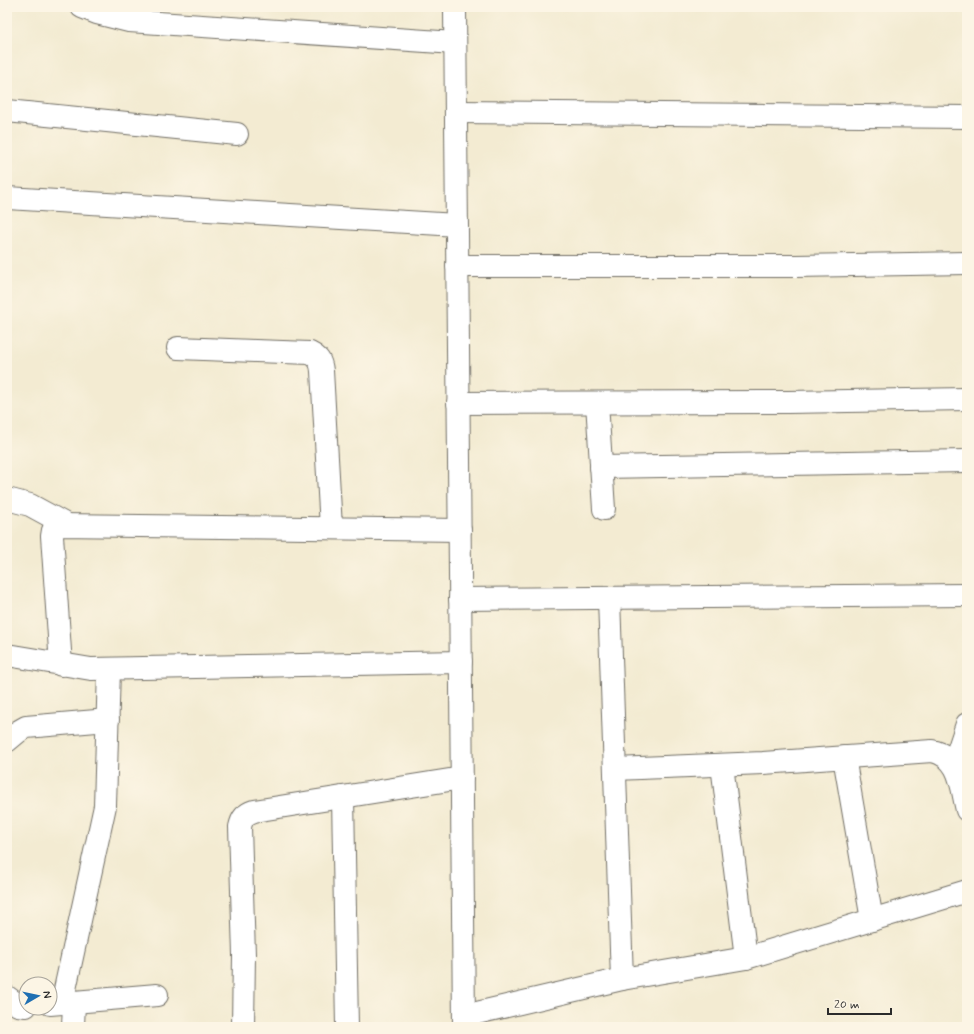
<svg xmlns="http://www.w3.org/2000/svg" width="974" height="1034" font-family="Mynerve,sans-serif">
<rect width="100%" height="100%" fill="#fcf5e5"/>
<filter id="ink" filterUnits="userSpaceOnUse"><feTurbulence type="fractalNoise" baseFrequency=".025" numOctaves="2"/><feDisplacementMap in="SourceGraphic" scale="8" xChannelSelector="R" yChannelSelector="G"/><feConvolveMatrix kernelMatrix="1 2 1 2 8 2 1 2 1" color-interpolation-filters="sRGB"/></filter>
<filter id="wash" filterUnits="userSpaceOnUse"><feTurbulence type="fractalNoise" baseFrequency=".012" numOctaves="4" result="noise"/><feDisplacementMap in="SourceGraphic" scale="16" xChannelSelector="R" yChannelSelector="G"/><feGaussianBlur stdDeviation="0.9" result="paint"/><feColorMatrix in="noise" values="0 0 0 0 0 0 0 0 0 0 0 0 0 0 0 0 0 1.4 0 .05"/><feComposite in="paint" operator="in"/></filter>
<g filter="url(#wash)">
<rect width="100%" height="100%" fill="#f3ebd2"/>
</g>
<g filter="url(#ink)">
<g fill="none" stroke-linecap="round" stroke-linejoin="round">
<g stroke="#716e65" stroke-width="24">
<g id="minor">
<polyline points="82,7 97,13 129,21 455,43"/>
<polyline points="455,7 464,1027"/>
<polyline points="7,111 237,134"/>
<polyline points="456,112 967,117"/>
<polyline points="7,198 457,225"/>
<polyline points="457,266 796,266 967,263"/>
<path d="M 178,348 L 310,353 C 318,357 321,361 322,371 L 331,528"/>
<polyline points="458,403 788,402 967,399"/>
<polyline points="597,403 604,509"/>
<polyline points="601,467 967,461"/>
<polyline points="7,499 30,505 65,524"/>
<polyline points="609,598 622,979"/>
<polyline points="460,599 967,595"/>
<polyline points="7,655 91,669 461,662"/>
<polyline points="61,665 52,536 53,530 59,525 460,530"/>
<polyline points="7,741 19,731 26,727 108,720"/>
<polyline points="844,757 872,920"/>
<polyline points="954,763 967,724"/>
<polyline points="722,765 746,958"/>
<path d="M 615,769 L 763,763 L 932,751 C 961,757 961,786 967,810"/>
<polyline points="343,797 347,1027"/>
<polyline points="7,997 18,1005 26,1006"/>
<polyline points="62,1003 105,806 109,669"/>
<polyline points="50,1004 157,995"/>
<polyline points="464,1016 622,979 746,958 967,891"/>
<polyline points="73,1027 74,1002"/>
<path d="M 243,1027 L 244,955 L 240,827 C 242,818 245,814 254,811 L 462,778"/>
</g>
</g>
<use href="#minor" stroke="#fff" stroke-width="22"/>
</g>
</g>
<rect width="974" height="1034" fill="none" stroke="#fcf5e5" stroke-width="24"/>
<g transform="translate(38 996) rotate(81)"><circle r="19" fill="#fcf5e5" stroke="#a8a49b"/>
<path d="M0-3L7 15L0 10L-7 15Z" fill="#1f6fb2"/>
<text y="-6" font-size="11" font-weight="bold" text-anchor="middle" fill="#2b2b2b">N</text>
</g>
<path d="M828 1008v6h63v-6" fill="none" stroke="#2b2b2b" stroke-width="2"/>
<text x="834" y="1008" font-size="12" fill="#2b2b2b" stroke="#fcf5e5" stroke-width="3" paint-order="stroke">20 m</text>
</svg>
